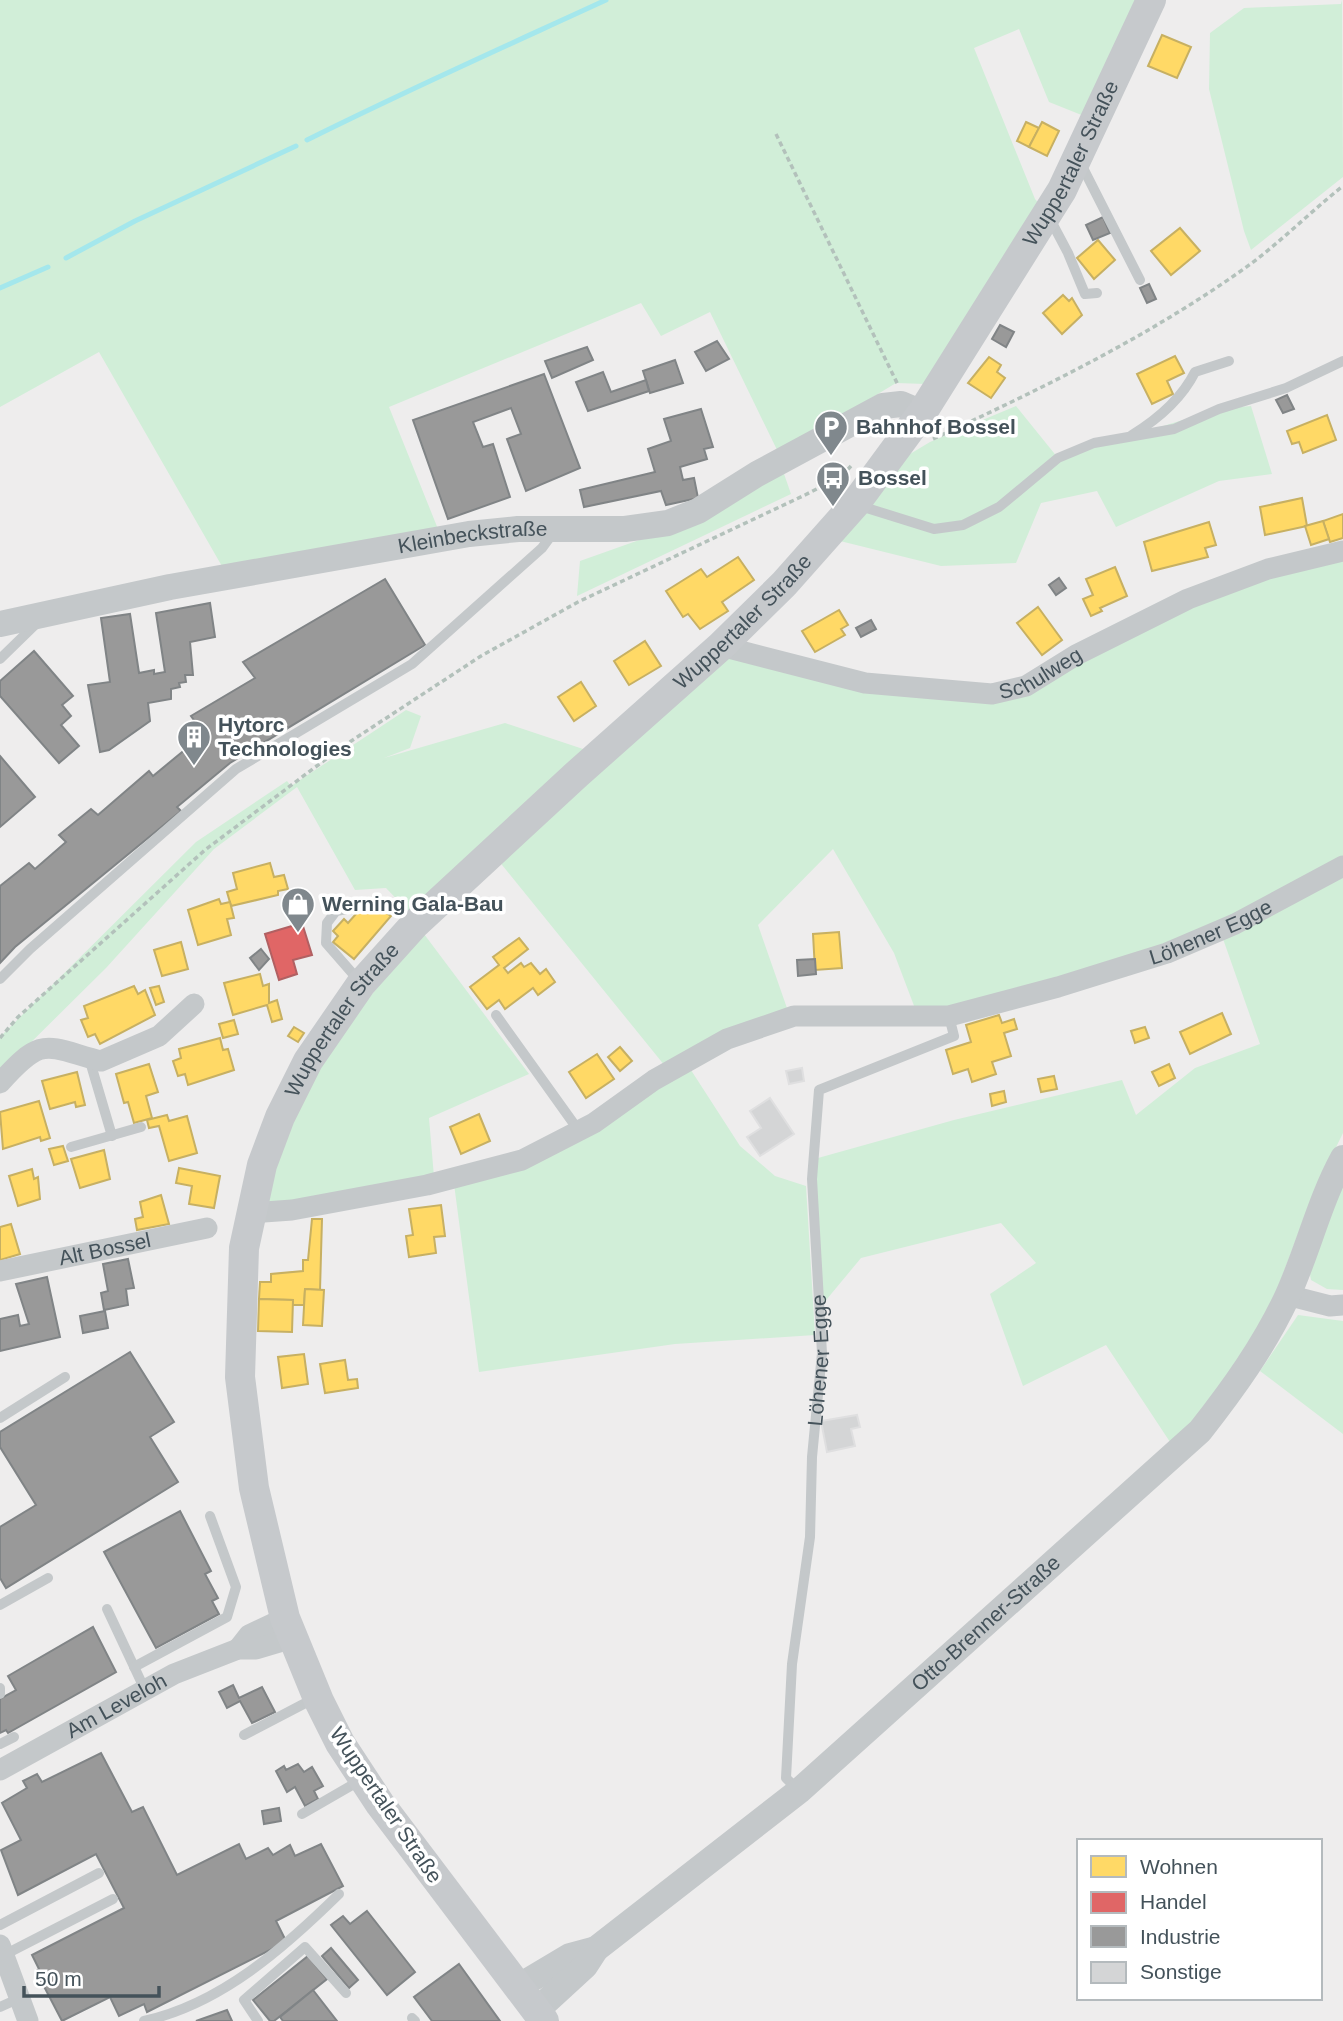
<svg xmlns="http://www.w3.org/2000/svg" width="1343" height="2021" font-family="Helvetica,sans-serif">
<rect width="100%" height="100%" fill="#eeeded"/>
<g fill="#d1eed8">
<polygon points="0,0 1140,0 1089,118 1049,102 1019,29 974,48 1035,199 1042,207 926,384 896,383 779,454 710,312 661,336 641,303 389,407 438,529 223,568 99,352 0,407"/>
<polygon points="1342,0 1343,177 1251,250 1244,231 1209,89 1210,33 1244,8 1341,4"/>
<polygon points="1016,406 1058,458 1219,409 1251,406 1272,474 1219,481 1116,527 1097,491 1041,503 1016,563 941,566 840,541 900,460 930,442"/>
<polygon points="782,468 791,494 577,596 580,561 673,528"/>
<polygon points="1343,556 1343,860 1213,930 953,1012 916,1011 894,953 833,849 758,925 788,1011 665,1066 498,860 732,654 994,699 1191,601"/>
<polygon points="406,710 421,716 410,748 384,758 505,723 589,751 411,914 386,888 355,890 297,787 214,849 106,968 0,1073 0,1037 196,842 287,781 291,786"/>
<polygon points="1343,873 1343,1133 1313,1194 1265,1322 1202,1414 1170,1442 1106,1345 1023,1386 990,1294 1036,1263 1001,1223 861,1258 822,1305 815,1179 818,1158 954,1120 1122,1080 1136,1115 1195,1068 1260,1044 1222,936"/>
<path d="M 424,934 L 529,1074 L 429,1118 L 434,1177 L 272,1208 L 264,1202 C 294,1094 348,1016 424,934 Z"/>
<polygon points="689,1067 740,1146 775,1176 806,1186 815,1335 675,1344 479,1372 454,1184"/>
<polygon points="1343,1179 1343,1290 1327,1289 1311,1280 1309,1269"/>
<polygon points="1298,1315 1343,1321 1343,1434 1260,1371"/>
</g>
<g fill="#ffd966" stroke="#c7b062" stroke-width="2">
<polygon points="1162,35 1191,47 1177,78 1148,66"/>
<polygon points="1026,122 1039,128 1029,147 1017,141"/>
<polygon points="1042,122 1059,131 1047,156 1029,147"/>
<polygon points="1180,228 1200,251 1171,275 1151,251"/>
<polygon points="1098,240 1115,260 1094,279 1077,258"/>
<polygon points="1063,295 1069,301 1072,298 1082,315 1062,334 1043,313"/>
<polygon points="1175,356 1184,373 1167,381 1173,394 1152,404 1137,374"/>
<polygon points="989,357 1001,365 997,372 1005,378 991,398 968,383"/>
<polygon points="1327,415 1336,440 1303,453 1299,442 1292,444 1287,431"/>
<polygon points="1302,498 1307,526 1265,535 1260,507"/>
<polygon points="1343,514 1343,538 1330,542 1323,521"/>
<polygon points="1323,521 1329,539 1311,545 1305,526"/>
<polygon points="1209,522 1216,545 1205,548 1208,557 1152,571 1144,542"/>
<polygon points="738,557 754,580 722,602 728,611 700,629 688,614 683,617 666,591 701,569 707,577"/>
<polygon points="1115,567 1127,596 1100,608 1102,611 1091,616 1083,599 1093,595 1086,579"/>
<polygon points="1038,607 1062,640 1042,655 1017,623"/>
<polygon points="839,610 848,625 841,629 845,635 815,652 802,631"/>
<polygon points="645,641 661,666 629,685 614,661"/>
<polygon points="581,682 596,706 574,721 558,697"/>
<polygon points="270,863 274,877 284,875 288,889 278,891 278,895 231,906 227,892 237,889 233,873"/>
<polygon points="377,897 392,910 388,914 391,916 354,959 333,942 338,936 333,931 344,919 348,923 370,898 374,901"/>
<polygon points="219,899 221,904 230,902 234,918 227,919 231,935 198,945 188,910"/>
<polygon points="839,932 842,968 815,970 813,934"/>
<polygon points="519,938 528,949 504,968 508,973 521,963 524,967 531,963 540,974 546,969 555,982 538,995 533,988 505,1009 499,1000 487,1009 470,987 499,965 493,957"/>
<polygon points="181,942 188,969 162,976 154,950"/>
<polygon points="260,974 263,986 269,984 269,1003 277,1000 282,1019 272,1022 267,1005 233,1015 224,983"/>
<polygon points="134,986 138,994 145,990 155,1015 100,1044 95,1034 88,1037 81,1020 88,1018 84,1006"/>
<polygon points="159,986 164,1002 156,1005 150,988"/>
<polygon points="1222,1013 1231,1034 1190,1054 1180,1032"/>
<polygon points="999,1015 1002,1023 1014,1019 1017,1029 1004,1033 1011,1056 992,1062 996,1074 972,1082 968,1069 953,1074 946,1050 971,1042 966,1025"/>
<polygon points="234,1020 238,1034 223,1038 219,1024"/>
<polygon points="294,1027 304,1033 298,1042 288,1036"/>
<polygon points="1145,1027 1149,1038 1135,1043 1131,1031"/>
<polygon points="220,1038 223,1050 228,1049 234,1070 188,1085 185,1074 178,1076 173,1061 181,1058 179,1049"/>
<polygon points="620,1047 632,1061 620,1071 608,1057"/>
<polygon points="597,1054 614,1079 586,1098 569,1072"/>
<polygon points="149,1064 158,1092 146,1096 152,1118 134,1123 128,1102 124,1103 116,1074"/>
<polygon points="1169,1064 1175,1078 1159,1086 1152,1072"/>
<polygon points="77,1072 85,1105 76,1107 75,1102 50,1109 42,1081"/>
<polygon points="1054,1076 1057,1089 1041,1092 1038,1079"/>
<polygon points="1004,1091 1006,1102 992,1106 990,1094"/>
<polygon points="39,1101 50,1138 41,1141 40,1137 3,1149 0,1112"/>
<polygon points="479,1114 490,1141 461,1154 450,1127"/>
<polygon points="167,1115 169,1121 187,1116 197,1153 169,1161 159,1126 149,1128 147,1120"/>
<polygon points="63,1146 68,1161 54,1165 49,1149"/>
<polygon points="104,1150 110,1179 80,1188 71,1159"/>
<polygon points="179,1168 220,1176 214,1208 189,1204 192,1186 176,1183"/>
<polygon points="32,1169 34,1179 38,1177 40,1199 18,1206 9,1176"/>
<polygon points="161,1195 169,1224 137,1230 135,1219 143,1217 140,1202"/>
<polygon points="441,1205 445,1236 434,1237 436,1253 409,1257 406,1236 413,1235 409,1209"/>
<polygon points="312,1219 322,1219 320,1290 305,1289 304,1305 293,1305 293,1300 259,1299 260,1282 271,1282 271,1274 303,1271 303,1260 308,1260"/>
<polygon points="11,1224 20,1254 0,1260 0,1227"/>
<polygon points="305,1289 324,1290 322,1326 303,1325"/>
<polygon points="259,1299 293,1300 292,1332 258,1331"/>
<polygon points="304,1354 308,1384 282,1388 278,1357"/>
<polygon points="345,1360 348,1380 357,1379 358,1388 325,1393 320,1364"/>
</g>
<polygon fill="#e06666" stroke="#b16062" stroke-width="2" points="302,923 312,955 293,960 297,974 279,980 265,934"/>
<g fill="#999" stroke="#808486" stroke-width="2">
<polygon points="1103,217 1110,233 1093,240 1086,225"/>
<polygon points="1149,284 1156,299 1147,303 1140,288"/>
<polygon points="1000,325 1014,332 1006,347 992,339"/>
<polygon points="717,341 729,359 706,371 695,352"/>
<polygon points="587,347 593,360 552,378 545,361"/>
<polygon points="675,360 683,383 650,393 643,371"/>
<polygon points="603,372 611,392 646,380 649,391 588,411 576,382"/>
<polygon points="544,374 580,468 526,491 507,439 521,434 511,408 473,422 483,447 493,444 510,497 448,519 413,420"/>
<polygon points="1287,395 1294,409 1283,413 1276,400"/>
<polygon points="701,409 713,447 704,449 707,459 680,467 683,480 694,478 698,498 666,505 661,491 584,507 580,490 655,472 648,449 671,441 664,419"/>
<polygon points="1059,578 1066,588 1056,595 1049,585"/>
<polygon points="385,579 425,645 230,763 177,807 181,811 15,947 0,963 0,886 29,863 35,869 66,842 59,835 91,809 98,815 149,771 153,776 204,734 191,716 255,678 243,662"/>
<polygon points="210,603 215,637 190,642 193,675 185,675 186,682 179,683 180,687 171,689 171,699 148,703 150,721 109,750 100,752 88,685 110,682 101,618 130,614 139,673 154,670 154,674 165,672 156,613"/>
<polygon points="871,620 876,629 861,637 856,628"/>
<polygon points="34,651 73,696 62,705 71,716 61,725 79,746 59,763 0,696 0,681"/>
<polygon points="0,756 35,797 0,827"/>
<polygon points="261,949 269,959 259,970 250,958"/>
<polygon points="815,959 816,974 798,976 797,960"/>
<polygon points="128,1259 134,1288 126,1289 128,1305 104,1310 101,1293 108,1291 103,1264"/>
<polygon points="47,1277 60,1337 0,1351 0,1319 18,1315 20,1326 29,1324 16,1284"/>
<polygon points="105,1311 108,1328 83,1333 80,1316"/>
<polygon points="130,1352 174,1422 150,1437 178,1482 6,1588 0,1578 0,1527 36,1505 0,1447 0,1432"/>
<polygon points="180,1511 211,1571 205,1574 218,1598 212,1601 219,1614 156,1648 104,1552"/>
<polygon points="93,1627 116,1672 8,1733 6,1730 0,1733 0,1699 16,1690 8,1676"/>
<polygon points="233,1685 239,1698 262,1687 275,1712 252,1723 240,1701 227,1708 219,1692"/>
<polygon points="101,1753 132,1812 143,1807 177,1875 239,1844 246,1859 268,1848 273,1855 290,1845 295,1856 321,1844 343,1886 276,1921 285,1939 274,1948 147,2012 144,2004 119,2016 110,1997 62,2021 36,1971 39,1969 32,1955 124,1908 96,1854 18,1895 1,1850 21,1840 2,1803 27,1788 23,1781 37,1774 42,1782"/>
<polygon points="298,1764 304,1772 312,1767 323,1786 314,1791 318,1799 305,1806 295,1787 287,1792 276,1771 284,1766 286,1770"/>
<polygon points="279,1808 281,1821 264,1824 262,1811"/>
<polygon points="367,1911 415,1972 387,1995 331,1925 343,1916 350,1924"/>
<polygon points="331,1948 358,1980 349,1988 322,1956"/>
<polygon points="308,1956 327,1979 274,2021 270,2021 253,2000"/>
<polygon points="459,1964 500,2021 432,2021 414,1997"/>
<polygon points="313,1990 337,2021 283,2021 280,2017"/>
<polygon points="227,2010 232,2021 196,2021"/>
</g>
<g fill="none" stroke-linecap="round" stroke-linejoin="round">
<g stroke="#a4e7ec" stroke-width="5">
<path d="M 307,140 C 405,91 506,46 606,0"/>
<polyline points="66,258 135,221 296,146"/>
<polyline points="0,288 48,267"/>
</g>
</g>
<g fill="#d4d5d6" stroke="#dfdfe0" stroke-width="2">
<polygon points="802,1068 804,1081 789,1084 786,1071"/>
<polygon points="770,1098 794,1134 760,1156 747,1137 761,1128 750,1111"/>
<polygon points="857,1415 860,1427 851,1429 855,1446 827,1452 821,1421"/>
</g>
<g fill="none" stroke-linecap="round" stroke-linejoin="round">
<g stroke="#b3c1bb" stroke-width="3.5" stroke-dasharray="5 3.5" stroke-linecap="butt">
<polyline points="776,134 898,385"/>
<path d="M 933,439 C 1041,389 1148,337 1245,268 C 1280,243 1310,212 1343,186"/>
<polyline points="0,1038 18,1017 205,850 342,747 481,656 578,602 805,495 842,476 851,466"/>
</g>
<g stroke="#c4c8ca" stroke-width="10">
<polyline points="1081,164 1140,280"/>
<polyline points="1050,219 1068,253 1085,294 1097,293"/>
<path d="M 1132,435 C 1158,419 1181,400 1195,372 L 1229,361"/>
<polyline points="857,505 934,529 963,525 999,507 1058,458 1094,443 1174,429 1219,409 1286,388 1343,361"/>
<polyline points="0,659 40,620"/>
<polyline points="358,907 336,911 327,923 326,943 360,982"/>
<polyline points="0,979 30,949 236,769 412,664 542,548 553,533"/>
<polyline points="496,1015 579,1131"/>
<polyline points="89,1058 112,1136"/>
<polyline points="71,1147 141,1127"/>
<polyline points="0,1418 65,1377"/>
<polyline points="0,1605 48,1578"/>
<polyline points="107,1609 145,1690"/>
<polyline points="134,1667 227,1617 236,1587 210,1516"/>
<polyline points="0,1688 0,1694"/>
<polyline points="244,1735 315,1698"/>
<polyline points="0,1744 14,1737"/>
<path id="s1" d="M 799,1791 L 786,1778 L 792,1664 L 810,1537 L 812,1457 L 822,1353 L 812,1179 L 819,1090 L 954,1036 L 949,1016"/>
<polyline points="302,1814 361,1780"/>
<polyline points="0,1925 99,1873"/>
<polyline points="4,1955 113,1899"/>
<polyline points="0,2007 20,1998"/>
<polyline points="412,2018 415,2021"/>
<path d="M 144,2021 C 221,2004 284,1948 339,1894"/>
<polyline points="258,2021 244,2000 305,1947 346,1993"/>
</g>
<g stroke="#c4c8ca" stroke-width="21">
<path id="s2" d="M 721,646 L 865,683 L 992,694 L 1026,686 L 1076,655 L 1188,599 L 1268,569 L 1343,551"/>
<path d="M 0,1083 C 43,1035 44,1046 101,1061 L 159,1036 L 194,1004"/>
<path id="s3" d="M 249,1213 L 292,1210 L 427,1185 L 522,1160 L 594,1123 L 654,1080 L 727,1039 L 794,1016 L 949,1016 L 1058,987 L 1167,953 L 1235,924 L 1343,866"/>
<path id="s4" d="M 0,1271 L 207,1228"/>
<polyline points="1287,1295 1330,1306 1343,1305"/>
<polyline points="238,1649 249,1635 285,1618"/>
<path id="s5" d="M 0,1770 L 174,1674 L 238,1649 L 256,1649 L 293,1638"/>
<polyline points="0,1945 28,2021"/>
</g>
<g stroke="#c4c8ca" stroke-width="26">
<path id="s6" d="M 0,624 L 170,587 L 469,534 L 518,529 L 625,529 L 668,523 L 698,511 L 757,474 L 883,406 L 901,404 L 922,413"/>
<polyline points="518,1987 570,1956 596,1949"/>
<path id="s7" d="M 536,2011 L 585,1966 L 596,1949 L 799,1791 L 1200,1431 C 1233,1389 1264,1346 1287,1297 C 1308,1251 1319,1202 1343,1158"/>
</g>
<path stroke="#c6c9cc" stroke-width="30" id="s8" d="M 544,2021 L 380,1804 L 340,1743 L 319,1701 L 285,1618 L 254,1488 L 240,1377 L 244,1248 L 262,1165 L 280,1117 L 308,1061 L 361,984 L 415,924 L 576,775 L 721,646 L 784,584 L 855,504 L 922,413 L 1062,190 L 1151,0"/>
</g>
<defs>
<g id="parking-pin" transform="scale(1.75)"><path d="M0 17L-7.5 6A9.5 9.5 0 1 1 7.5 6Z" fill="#80888d" stroke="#fff"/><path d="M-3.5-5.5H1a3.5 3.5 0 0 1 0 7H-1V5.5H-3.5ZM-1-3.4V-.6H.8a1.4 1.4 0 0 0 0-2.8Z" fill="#fff"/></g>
<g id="bus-pin" transform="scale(1.75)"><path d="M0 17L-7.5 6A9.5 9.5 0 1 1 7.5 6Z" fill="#80888d" stroke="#fff"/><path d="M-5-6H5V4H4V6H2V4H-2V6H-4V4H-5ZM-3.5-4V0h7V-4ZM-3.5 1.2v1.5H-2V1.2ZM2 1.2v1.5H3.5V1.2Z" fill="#fff"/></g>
<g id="building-pin" transform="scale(1.75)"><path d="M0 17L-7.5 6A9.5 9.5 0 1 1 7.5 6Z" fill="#80888d" stroke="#fff"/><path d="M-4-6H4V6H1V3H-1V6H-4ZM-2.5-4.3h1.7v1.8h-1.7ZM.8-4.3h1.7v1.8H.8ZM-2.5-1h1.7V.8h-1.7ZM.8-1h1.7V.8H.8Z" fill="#fff"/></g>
<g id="shop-pin" transform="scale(1.75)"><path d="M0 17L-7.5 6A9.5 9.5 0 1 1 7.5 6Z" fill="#80888d" stroke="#fff"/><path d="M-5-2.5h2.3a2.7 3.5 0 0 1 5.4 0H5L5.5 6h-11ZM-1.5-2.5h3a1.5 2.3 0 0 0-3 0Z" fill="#fff"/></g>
</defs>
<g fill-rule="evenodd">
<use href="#parking-pin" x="831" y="427"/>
<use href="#bus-pin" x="833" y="478"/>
<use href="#building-pin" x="194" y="737"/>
<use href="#shop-pin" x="298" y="904"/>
</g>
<g text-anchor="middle" stroke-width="7" stroke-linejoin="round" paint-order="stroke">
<g font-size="21" fill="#44525a" stroke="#fff">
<text dy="7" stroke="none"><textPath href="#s8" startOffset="2242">Wuppertaler Straße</textPath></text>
<text dy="7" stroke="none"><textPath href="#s6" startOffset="481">Kleinbeckstraße</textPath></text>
<text dy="7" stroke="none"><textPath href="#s8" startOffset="1675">Wuppertaler Straße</textPath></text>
<text dy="7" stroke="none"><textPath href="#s2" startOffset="329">Schulweg</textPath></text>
<text dy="7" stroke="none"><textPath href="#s3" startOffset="1018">Löhener Egge</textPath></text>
<text dy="7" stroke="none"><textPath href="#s8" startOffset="1108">Wuppertaler Straße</textPath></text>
<text dy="7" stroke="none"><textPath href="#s4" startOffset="107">Alt Bossel</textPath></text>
<text dy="7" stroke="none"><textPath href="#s1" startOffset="438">Löhener Egge</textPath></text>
<text dy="7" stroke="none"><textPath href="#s7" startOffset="595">Otto-Brenner-Straße</textPath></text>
<text dy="7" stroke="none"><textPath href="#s5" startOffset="133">Am Leveloh</textPath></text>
<text transform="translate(386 1805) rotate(56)" y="7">Wuppertaler Straße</text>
</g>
<g font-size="21" font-weight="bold" fill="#44525a" stroke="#fff" text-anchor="start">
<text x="856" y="434">Bahnhof Bossel</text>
<text x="858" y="485">Bossel</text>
<text x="218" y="732">Hytorc<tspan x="218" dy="24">Technologies</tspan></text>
<text x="322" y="911">Werning Gala-Bau</text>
</g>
</g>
<rect x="1077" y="1839" width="245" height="161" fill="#ffffff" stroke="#b4babd" stroke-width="2"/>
<rect x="1091" y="1856" width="35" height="21" fill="#ffd966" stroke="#b4babd" stroke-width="2"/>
<text x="1140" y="1874" font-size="21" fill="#44525a">Wohnen</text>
<rect x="1091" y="1892" width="35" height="21" fill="#e06666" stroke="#b4babd" stroke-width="2"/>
<text x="1140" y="1909" font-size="21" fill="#44525a">Handel</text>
<rect x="1091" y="1926" width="35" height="21" fill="#999999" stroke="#b4babd" stroke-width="2"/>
<text x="1140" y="1944" font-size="21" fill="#44525a">Industrie</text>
<rect x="1091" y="1962" width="35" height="21" fill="#d4d5d6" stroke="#b4babd" stroke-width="2"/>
<text x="1140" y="1979" font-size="21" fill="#44525a">Sonstige</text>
<path d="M24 1986v10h135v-10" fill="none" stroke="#44525a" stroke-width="3.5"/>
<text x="35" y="1986" font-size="21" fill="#44525a" stroke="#ffffff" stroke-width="5" paint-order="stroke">50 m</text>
</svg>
